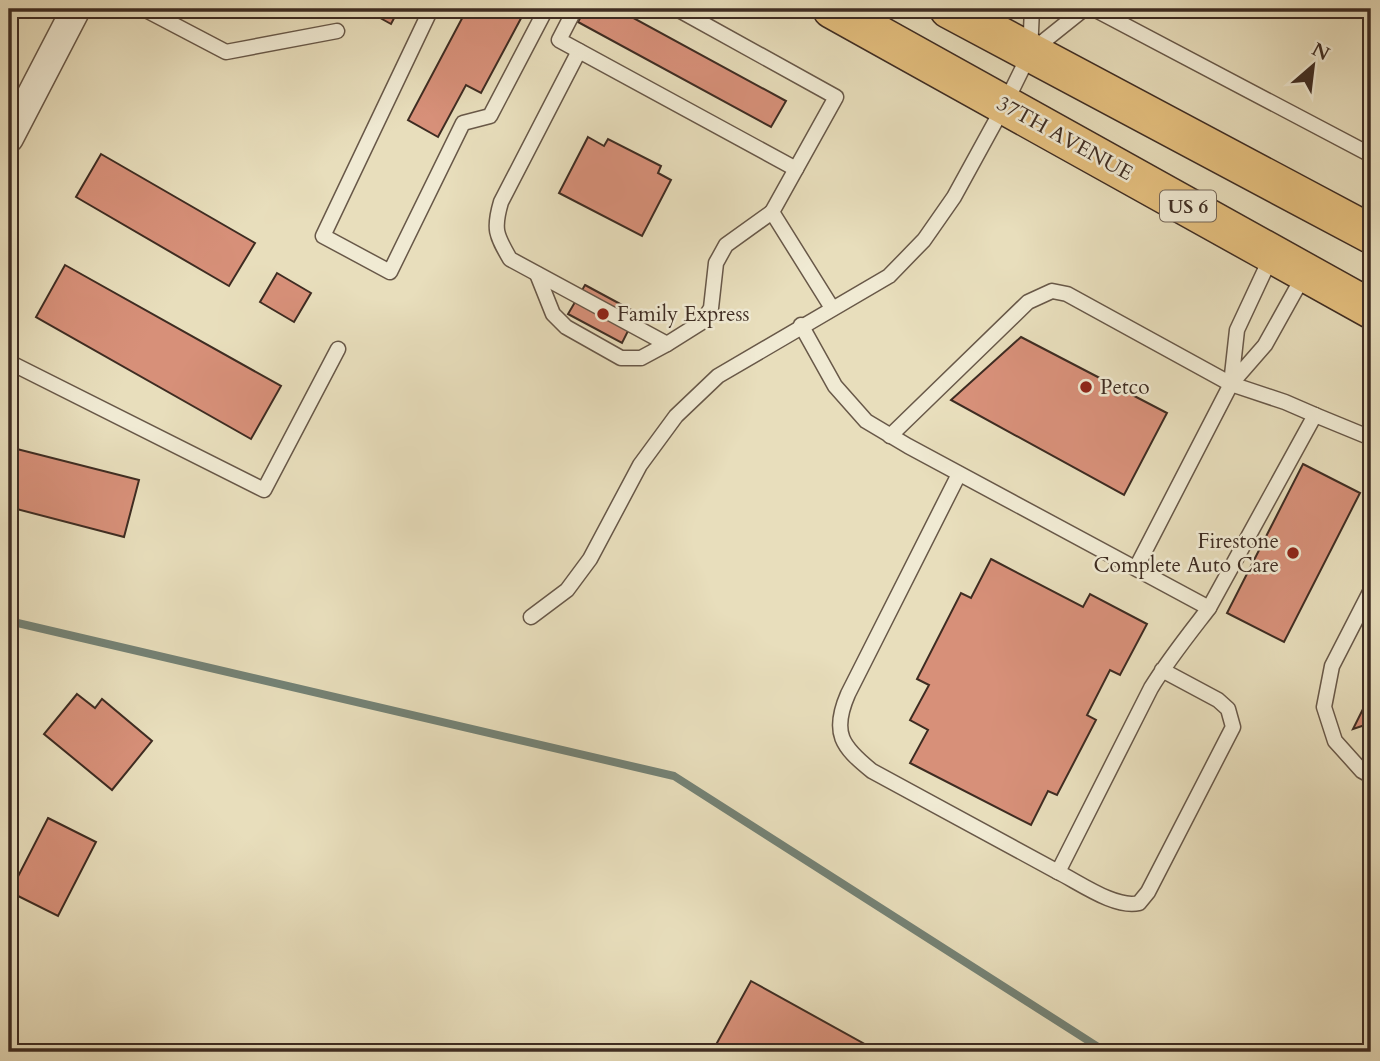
<svg xmlns="http://www.w3.org/2000/svg" width="1380" height="1061" font-family="Cardo,serif">
<rect width="100%" height="100%" fill="#e8debc"/>
<filter id="stains"><feTurbulence type="fractalNoise" baseFrequency=".00286" numOctaves="4"/><feColorMatrix values="0 0 0 0 .2 0 0 0 0 .09 0 0 0 0 .02 0 0 0 .5 -.17"/></filter>
<radialGradient id="worn" r=".72"><stop offset=".6" stop-color="#630" stop-opacity="0"/><stop offset="1" stop-color="#630" stop-opacity=".3"/></radialGradient>
<g fill="none" stroke-linecap="round" stroke-linejoin="round">
<polyline stroke="#748275" stroke-width="8" points="9,621 674,776 1106,1052"/>
</g>
<g fill="#d79079" stroke="#3e2c22" stroke-width="2">
<polygon points="364,9 399,9 391,24"/>
<polygon points="467,9 526,9 481,93 466,85 438,137 408,120"/>
<polygon points="585,9 617,9 786,101 771,127 578,22"/>
<polygon points="588,137 604,146 608,139 661,166 658,173 671,180 642,236 559,193"/>
<polygon points="101,154 255,243 229,286 76,197"/>
<polygon points="65,265 281,386 251,439 36,317"/>
<polygon points="277,273 311,293 294,322 260,302"/>
<polygon points="585,285 637,313 622,343 568,314"/>
<polygon points="1021,337 1167,413 1124,495 951,400"/>
<polygon points="9,447 139,480 124,537 9,507"/>
<polygon points="1303,464 1360,493 1284,642 1227,613"/>
<polygon points="991,559 1083,607 1090,594 1147,624 1120,675 1110,670 1087,715 1096,720 1057,795 1048,791 1031,825 910,763 928,730 910,720 929,685 917,679 961,593 971,598"/>
<polygon points="9,687 14,688 9,706"/>
<polygon points="1371,693 1371,723 1353,729"/>
<polygon points="77,694 95,708 102,699 152,741 112,790 44,734"/>
<polygon points="48,818 96,842 58,916 10,892"/>
<polygon points="751,981 879,1052 712,1052"/>
</g>
<g fill="none" stroke-linecap="round" stroke-linejoin="round">
<g stroke="#685848" stroke-width="17">
<g id="service">
<polyline points="144,9 226,52 337,31"/>
<polyline points="431,9 323,236 390,272 463,123 490,116 546,9"/>
<polyline points="575,9 559,40 796,169"/>
<polyline points="677,9 836,97 772,212 832,308"/>
<polyline points="1094,9 1371,155"/>
<polyline points="1034,49 1084,9"/>
<path d="M 579,51 L 501,202 C 493,229 496,235 510,259 L 667,344 L 702,322 L 711,308 L 716,263 L 726,245 L 772,212"/>
<polyline points="1272,255 1237,330 1231,384 1265,345 1304,275"/>
<polyline points="537,274 553,314 566,327 621,358 641,358 667,344"/>
<path d="M 801,325 L 835,386 L 866,421 L 908,446 L 1209,608 C 1189,634 1168,660 1151,688 L 1058,872 C 1080,883 1116,909 1139,903 L 1148,892 L 1233,727 L 1228,709 L 1218,700 L 1162,670"/>
<polyline points="9,362 264,490 338,349"/>
<polyline points="890,436 1028,302 1052,291 1067,294 1231,384 1285,402 1315,415"/>
<path d="M 959,474 L 848,694 C 831,733 842,747 872,771 L 1058,872"/>
<polyline points="1136,568 1231,384"/>
<polyline points="1371,590 1332,666 1324,707 1335,741 1362,771 1371,776"/>
<polyline points="1209,608 1315,415 1371,438"/>
<polyline points="531,617 567,590 590,559 640,465 676,416 718,376 889,276 924,240 954,197 1005,104 1030,53 1032,9"/>
</g>
</g>
<g stroke="#685848" stroke-width="31">
<polyline id="minor" points="9,138 76,9"/>
</g>
<g stroke="#3e2c22" stroke-width="41">
<g id="primary">
<polyline points="832,9 1371,309"/>
<polyline points="949,9 1371,234"/>
</g>
</g>
<use href="#service" stroke="#f0ead3" stroke-width="14"/>
<use href="#minor" stroke="#f0ead3" stroke-width="28"/>
<use href="#primary" stroke="#e4bf7e" stroke-width="38"/>
</g>
<g fill="#8f2418" stroke="#f0ead3" stroke-width="2.5">
<circle cx="603" cy="314" r="7"/>
<circle cx="1086" cy="387" r="7"/>
<circle cx="1293" cy="553" r="7"/>
</g>
<g text-anchor="middle" stroke-width="5" stroke-linejoin="round" paint-order="stroke">
<rect fill="#f0ead3" stroke="#736557" stroke-width="2" x="1160" y="190.5" width="56" height="31" rx="5"/>
<g font-size="19" font-weight="bold" fill="#3e2c22">
<text x="1188" y="213">US 6</text>
</g>
<g font-size="21" fill="#3e2c22" stroke="#f0ead3">
<text transform="translate(1065 138) rotate(29)" y="7">37TH AVENUE</text>
</g>
<g font-size="21" fill="#3e2c22" stroke="#f0ead3" text-anchor="start">
<text x="617" y="321">Family Express</text>
<text x="1100" y="394">Petco</text>
<text x="1279" y="548" text-anchor="end">Firestone<tspan x="1279" dy="24">Complete Auto Care</tspan></text>
</g>
</g>
<rect width="1380" height="1061" fill="none" stroke="#e8debc" stroke-width="35"/>
<rect x="10" y="10" width="1359" height="1040" fill="none" stroke="#3e2c22" stroke-width="3.5"/>
<rect x="18" y="18" width="1345" height="1026" fill="none" stroke="#3e2c22" stroke-width="2"/>
<g transform="translate(1313 66) rotate(28)" stroke="#f0ead3" stroke-width="5" paint-order="stroke">
<path d="M0-5L12 26L0 18L-12 26Z" fill="#3e2c22"/>
<text y="-10" font-size="19" font-weight="bold" text-anchor="middle" fill="#3e2c22">N</text>
</g>
<rect width="100%" height="100%" filter="url(#stains)"/>
<rect width="100%" height="100%" fill="url(#worn)"/>
</svg>
